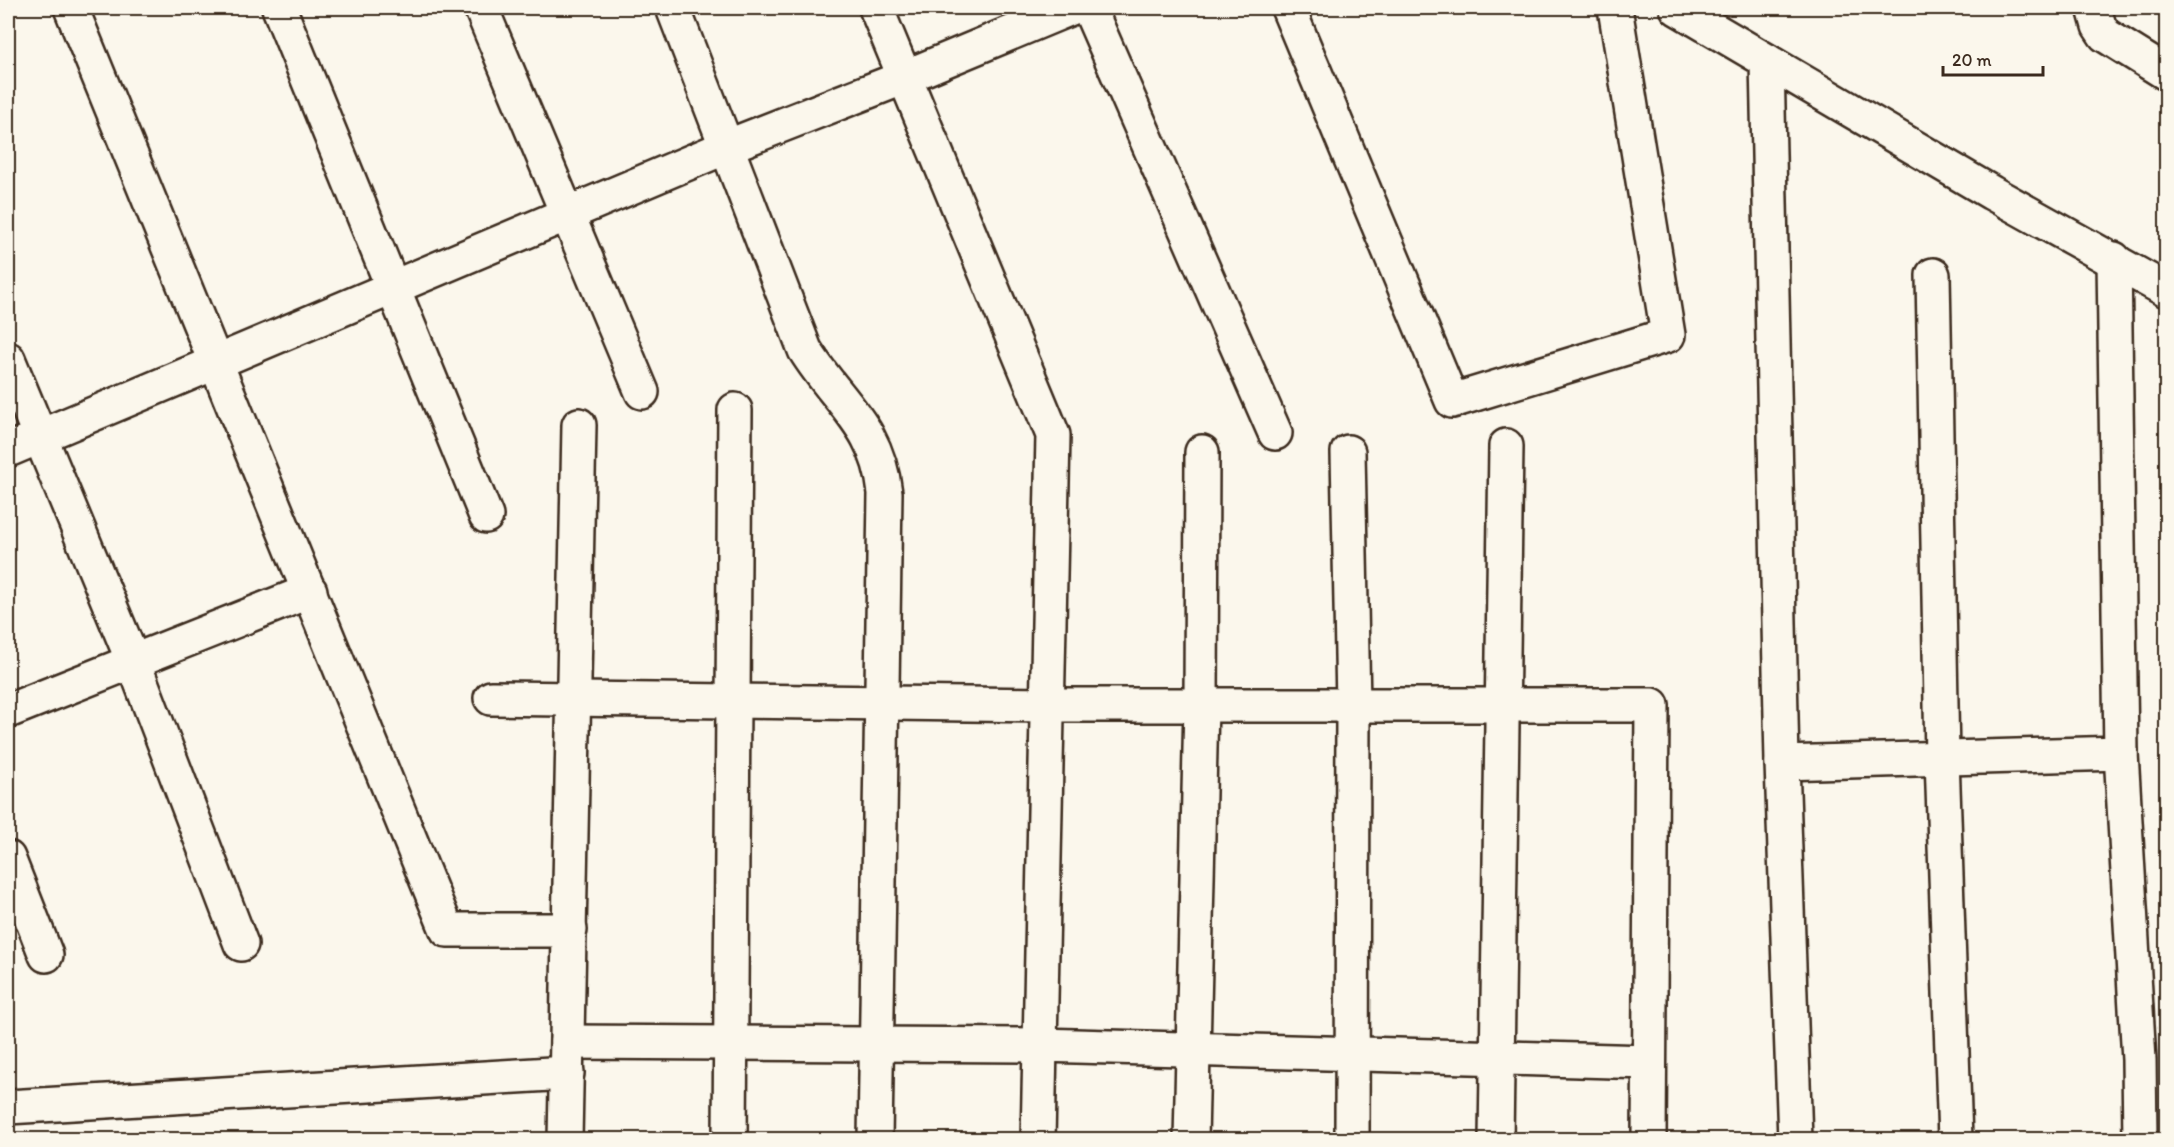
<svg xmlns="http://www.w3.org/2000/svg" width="2174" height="1147" font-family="Itim,sans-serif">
<rect width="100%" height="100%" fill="#fbf7ec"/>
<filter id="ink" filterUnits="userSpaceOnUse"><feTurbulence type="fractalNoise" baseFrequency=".0167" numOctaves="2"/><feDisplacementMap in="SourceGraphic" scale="12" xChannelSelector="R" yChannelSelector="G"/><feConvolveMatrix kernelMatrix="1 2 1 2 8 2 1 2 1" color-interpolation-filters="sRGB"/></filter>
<g filter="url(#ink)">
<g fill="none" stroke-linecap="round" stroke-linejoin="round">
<g stroke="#3b2a1e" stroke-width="38">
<g id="street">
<polyline points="71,8 447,930 570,930"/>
<polyline points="279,8 486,516"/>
<polyline points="481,8 642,392"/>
<path d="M 673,8 L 805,350 C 838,403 878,426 885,493 L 875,1140"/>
<polyline points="876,8 1053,435 1038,1140"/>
<polyline points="1089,8 1275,433"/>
<polyline points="1288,8 1452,401 1668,335 1615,8"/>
<polyline points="1677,8 1992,193 2166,290"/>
<polyline points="2094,8 2099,26 2105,35 2166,73"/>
<polyline points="1767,61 1782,763 1795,1140"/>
<polyline points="2114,259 2121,753 2139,1060 2140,1140"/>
<polyline points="1933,275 1942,758 1955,1140"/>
<polyline points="8,359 133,661 241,944"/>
<polyline points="8,450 726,147 905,77 1071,8"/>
<polyline points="1348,452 1353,705 1352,1140"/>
<polyline points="491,698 1047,705 1652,705 1649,1140"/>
<polyline points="8,711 310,591"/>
<polyline points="1782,763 2121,753"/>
<polyline points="8,858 46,955"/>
<polyline points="567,1042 1040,1045 1649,1062"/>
<polyline points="8,1107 567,1073"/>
<polyline points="565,1140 579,425"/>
<polyline points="730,1140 735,410"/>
<polyline points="1191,1140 1201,705 1202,452"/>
<polyline points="1496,1140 1506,446"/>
</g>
</g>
<use href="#street" stroke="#fbf7ec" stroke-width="33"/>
</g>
</g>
<rect width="2174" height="1147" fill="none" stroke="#fbf7ec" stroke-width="30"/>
<rect x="15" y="15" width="2144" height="1117" fill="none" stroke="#3b2a1e" stroke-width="2" filter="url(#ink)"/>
<path d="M1943 66v9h100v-9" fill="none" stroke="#3b2a1e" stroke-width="3"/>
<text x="1952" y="66" font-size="18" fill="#3b2a1e" stroke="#fbf7ec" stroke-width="4.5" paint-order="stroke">20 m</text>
</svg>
